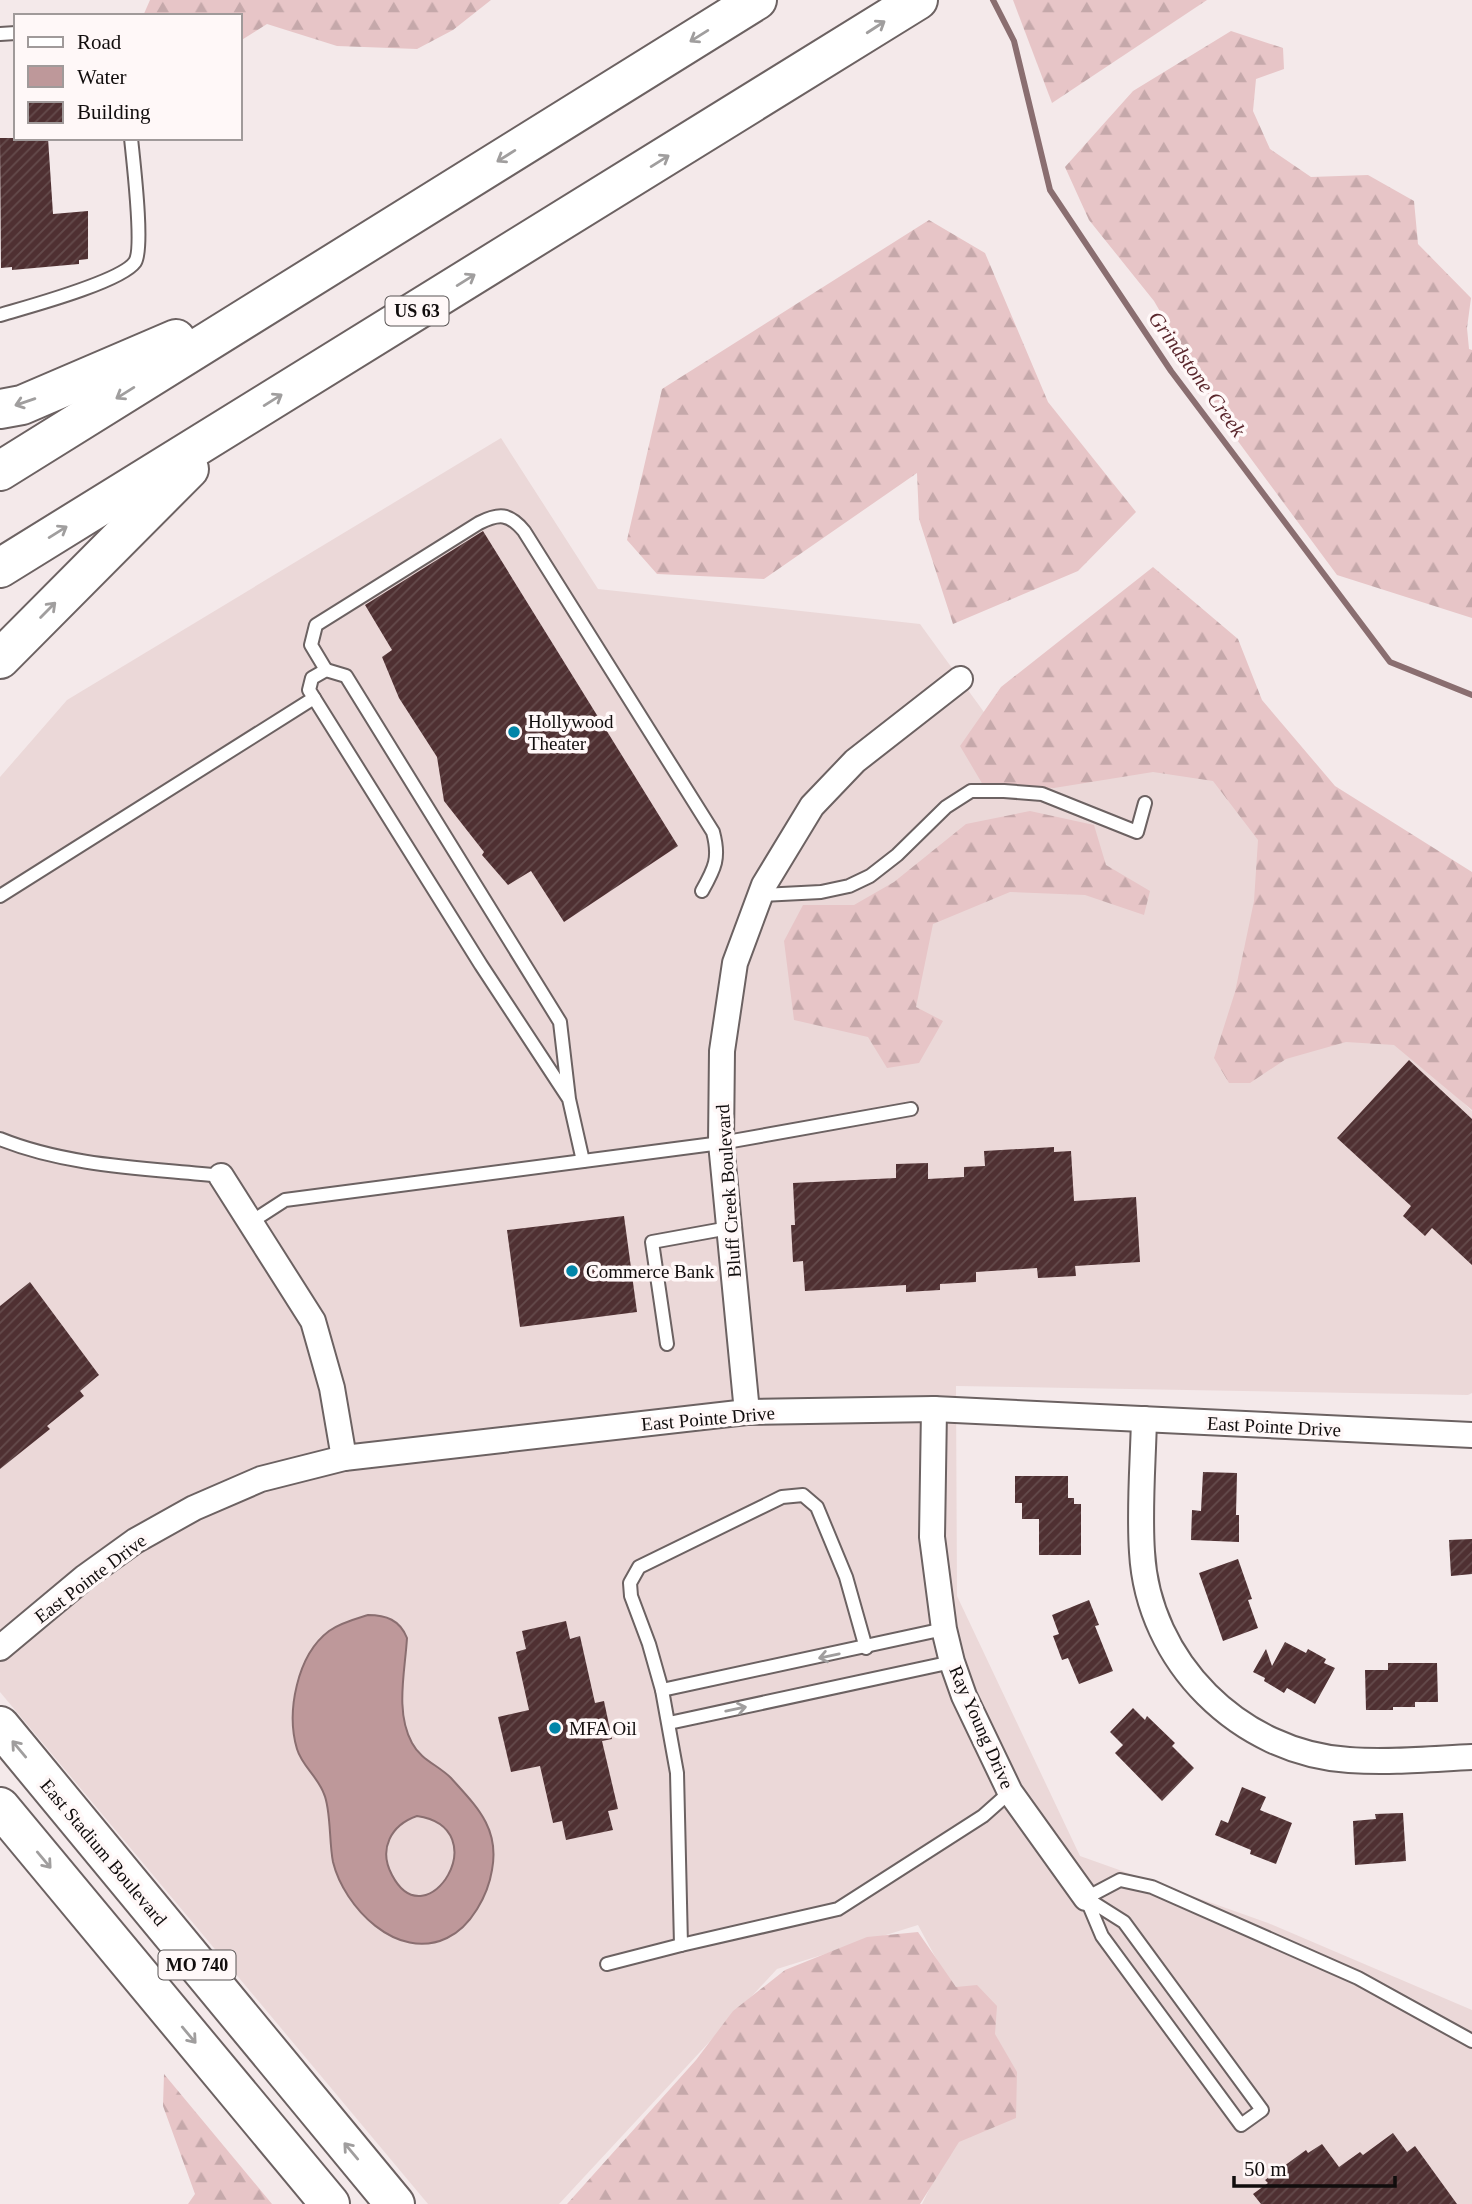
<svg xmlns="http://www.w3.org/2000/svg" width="1472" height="2204" font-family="Georgia,serif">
<defs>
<pattern id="forest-firs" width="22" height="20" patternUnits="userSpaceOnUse" patternTransform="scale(1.75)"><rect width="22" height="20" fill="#e7c5c7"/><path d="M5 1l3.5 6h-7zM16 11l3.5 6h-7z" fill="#c5a8aa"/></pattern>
<pattern id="building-hatch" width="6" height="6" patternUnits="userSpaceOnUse" patternTransform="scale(1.75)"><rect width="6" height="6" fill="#4f3032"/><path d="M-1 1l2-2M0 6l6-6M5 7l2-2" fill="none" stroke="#644b4c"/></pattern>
</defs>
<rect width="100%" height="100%" fill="#f4e9ea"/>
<polygon fill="#ebd8d8" points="501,438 598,589 920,624 1031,777 1125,761 1216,774 1387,1030 1472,1111 1472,1393 1468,1395 956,1386 957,1596 1080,1856 1268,1923 1472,2010 1472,2204 922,2204 955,2137 1006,2088 918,1925 777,1969 559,2204 428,2204 0,1692 0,777 67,700"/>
<g fill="url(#forest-firs)">
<polygon points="150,0 491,0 453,30 417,49 337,46 267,24 240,41 240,16 143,16"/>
<polygon points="1013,0 1207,0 1052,103"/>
<polygon points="1231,31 1283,48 1284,69 1256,79 1253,111 1270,149 1311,177 1368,175 1414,201 1418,244 1471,298 1467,328 1469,349 1472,350 1472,618 1337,575 1226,425 1154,301 1089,220 1065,167 1133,91"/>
<polygon points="929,220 985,253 1048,402 1136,512 1078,571 953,624 919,519 917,473 764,579 657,574 627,540 662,389"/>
<polygon points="1153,567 1238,639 1262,700 1335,786 1472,872 1472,1110 1394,1045 1346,1042 1286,1059 1250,1083 1229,1083 1214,1058 1235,992 1254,901 1258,840 1213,781 1153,772 1054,788 983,785 960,746 1001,687"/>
<polygon points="1030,811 1094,825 1106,865 1150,891 1144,915 1085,895 1010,892 933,924 916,1007 943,1021 919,1063 887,1068 868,1037 794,1020 784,941 803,905 854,905 894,882 966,824"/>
<polygon points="918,1932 956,1987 977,1985 997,2006 995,2034 1017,2072 1016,2118 959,2142 920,2204 567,2204 696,2060 733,2011 785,1970 867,1937"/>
<polygon points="164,2074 272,2204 188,2204 195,2194 163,2106"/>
</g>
<path fill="#be989a" stroke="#8a6e70" stroke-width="2" fill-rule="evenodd" d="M 368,1615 C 386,1615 400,1620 407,1638 C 405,1672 395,1712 412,1743 C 421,1760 438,1765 451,1778 C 476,1806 500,1828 492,1870 C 488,1895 471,1927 447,1938 C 397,1962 344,1907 333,1862 C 329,1843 331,1809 324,1794 C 318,1777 302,1766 297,1749 C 286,1712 297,1655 329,1631 C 340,1623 355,1619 368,1615 ZM 417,1816 C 498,1828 427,1942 392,1875 C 378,1849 391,1825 417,1816 Z"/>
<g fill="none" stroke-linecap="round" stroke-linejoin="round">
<polyline stroke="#8a6e70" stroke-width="6" points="993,0 1014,41 1050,190 1171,371 1390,662 1472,695"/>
</g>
<g fill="url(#building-hatch)">
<polygon points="0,138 48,138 53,214 88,211 88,259 79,260 79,264 12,270 12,267 1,268"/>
<polygon points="483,531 678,846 564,922 531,871 508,885 482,855 484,852 444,801 437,757 399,698 382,657 392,650 365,605"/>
<polygon points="1409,1060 1472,1119 1472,1265 1432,1228 1425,1236 1403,1216 1411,1206 1337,1138"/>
<polygon points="1054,1147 1054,1152 1071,1151 1074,1201 1136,1197 1140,1262 1075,1266 1076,1276 1038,1278 1037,1268 976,1272 976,1282 940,1284 940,1290 906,1292 906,1285 805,1291 803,1261 793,1262 791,1225 795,1225 793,1183 896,1178 896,1164 928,1163 928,1179 964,1177 964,1167 985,1166 984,1151"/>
<polygon points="624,1216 637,1312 520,1327 507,1230"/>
<polygon points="30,1282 99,1375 80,1391 84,1396 47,1426 50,1429 0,1469 0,1306"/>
<polygon points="1203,1472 1237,1473 1236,1515 1239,1515 1239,1542 1191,1540 1192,1510 1201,1511"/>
<polygon points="1015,1476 1068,1476 1068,1498 1074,1498 1074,1504 1081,1504 1081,1555 1039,1555 1039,1519 1022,1519 1022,1503 1015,1503"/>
<polygon points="1472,1539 1472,1574 1451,1576 1449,1540"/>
<polygon points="1238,1559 1252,1599 1248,1600 1258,1628 1223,1641 1199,1573"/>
<polygon points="1089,1600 1099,1625 1095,1626 1113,1671 1079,1684 1068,1658 1062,1660 1053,1636 1059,1634 1052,1615"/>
<polygon points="566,1621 570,1639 580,1636 595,1703 604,1701 612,1739 602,1741 618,1809 608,1811 613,1830 566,1840 562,1821 553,1823 540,1766 511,1772 498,1717 529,1710 516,1652 526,1649 522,1631"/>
<polygon points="1285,1642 1306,1653 1308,1649 1326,1659 1324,1663 1335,1668 1315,1704 1287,1688 1284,1693 1264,1681 1265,1678 1253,1672 1266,1649 1272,1666"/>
<polygon points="1388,1663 1437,1663 1438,1702 1415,1702 1415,1707 1393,1707 1393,1710 1366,1710 1365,1670 1388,1670"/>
<polygon points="1133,1708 1145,1720 1147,1716 1175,1743 1172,1746 1194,1768 1162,1801 1115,1753 1123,1745 1110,1732"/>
<polygon points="1242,1787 1266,1797 1260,1810 1292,1823 1276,1864 1250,1854 1251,1850 1215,1835 1221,1820 1228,1823"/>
<polygon points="1403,1813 1406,1861 1355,1865 1353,1821 1376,1819 1375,1814"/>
<polygon points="1393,2133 1407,2152 1415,2146 1457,2204 1261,2204 1253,2194 1268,2183 1265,2180 1306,2150 1308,2153 1322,2144 1339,2167 1360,2152 1363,2155"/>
</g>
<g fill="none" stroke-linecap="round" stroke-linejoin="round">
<g stroke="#6c6262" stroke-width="16">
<g id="lane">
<polyline points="0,34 16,33"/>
<path d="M 0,315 C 27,307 121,282 135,262 C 144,248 133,159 131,138"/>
<path d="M 326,670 L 311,645 L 316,625 L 479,523 C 499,513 509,513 524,531 L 713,832 C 720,858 715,868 702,891"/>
<polyline points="760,895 821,892 849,886 870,876 897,855 946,807 971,791 1004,791 1042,794 1137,832 1145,803"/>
<polyline points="0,896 314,698"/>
<polyline points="569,1099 560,1022 346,676 326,670 312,678 309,690 481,965 569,1099 583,1161"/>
<path d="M 0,1139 C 69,1167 148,1168 221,1176"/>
<polyline points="251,1222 285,1200 721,1143 911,1109"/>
<polyline points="667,1344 652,1242 729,1228"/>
<polyline points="866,1648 846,1577 817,1507 803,1495 782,1497 639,1567 630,1583 631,1596 649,1644 662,1690 677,1773 681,1945 838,1909 983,1816 1010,1792"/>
<polyline points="662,1690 944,1629"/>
<polyline points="669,1723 952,1662"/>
<polygon points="1086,1898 1124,1922 1262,2110 1241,2125 1102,1936"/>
<polyline points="1086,1898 1120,1880 1152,1887 1358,1978 1472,2041"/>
<polyline points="607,1964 681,1945"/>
</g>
</g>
<g stroke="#6c6262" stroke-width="28">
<g id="street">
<polyline points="221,1176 313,1321 332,1388 344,1458"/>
<polyline points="934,1409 932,1537 944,1629 952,1662 964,1696 1010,1792 1086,1898"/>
<polyline points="747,1412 721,1143 722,1051 735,963 764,885 812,806 855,761 960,679"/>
<path d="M 1144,1419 C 1143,1463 1139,1508 1142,1552 C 1148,1662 1240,1753 1349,1760 C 1390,1763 1431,1759 1472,1757"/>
<polyline points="0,1648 85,1577 135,1541 194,1508 261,1479 344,1458 747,1412 934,1409 1472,1435"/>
</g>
</g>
<g stroke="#6c6262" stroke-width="42">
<g id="primary">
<polyline points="0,1726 395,2204"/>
<polyline points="0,1807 330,2204"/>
</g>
</g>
<g stroke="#6c6262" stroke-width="42">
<g id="highway">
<polyline points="0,409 22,405 176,339"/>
<polyline points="0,471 757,0"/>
<polyline points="0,568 918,0"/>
<polyline points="0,659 189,469"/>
</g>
</g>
<use href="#lane" stroke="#fff" stroke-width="12"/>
<use href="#street" stroke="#fff" stroke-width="24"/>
<use href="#primary" stroke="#fff" stroke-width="38"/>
<use href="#highway" stroke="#fff" stroke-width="38"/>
</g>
<defs><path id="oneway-shaft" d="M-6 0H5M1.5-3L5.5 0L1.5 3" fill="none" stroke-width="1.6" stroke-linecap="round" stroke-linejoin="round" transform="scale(1.75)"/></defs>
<g stroke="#a09e9e">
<use href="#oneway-shaft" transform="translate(876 27) rotate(-33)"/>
<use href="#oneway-shaft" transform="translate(699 36) rotate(148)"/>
<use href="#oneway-shaft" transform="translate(506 156) rotate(148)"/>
<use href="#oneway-shaft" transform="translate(660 161) rotate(-32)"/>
<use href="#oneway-shaft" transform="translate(466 280) rotate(-32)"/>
<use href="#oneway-shaft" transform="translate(125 393) rotate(148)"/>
<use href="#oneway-shaft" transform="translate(273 400) rotate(-32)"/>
<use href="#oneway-shaft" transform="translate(25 402) rotate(161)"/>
<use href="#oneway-shaft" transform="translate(58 532) rotate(-32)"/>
<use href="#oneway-shaft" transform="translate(48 610) rotate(-45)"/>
<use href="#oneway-shaft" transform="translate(829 1656) rotate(168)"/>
<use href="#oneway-shaft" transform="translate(736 1709) rotate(-12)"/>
<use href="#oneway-shaft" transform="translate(19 1749) rotate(-130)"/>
<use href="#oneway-shaft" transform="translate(44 1860) rotate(50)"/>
<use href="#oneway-shaft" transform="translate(189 2035) rotate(50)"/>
<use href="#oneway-shaft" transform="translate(351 2151) rotate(-130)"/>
</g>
<g fill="#0185a8" stroke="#fff8f8" stroke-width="2.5">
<circle cx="514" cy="732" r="7"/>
<circle cx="572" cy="1271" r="7"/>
<circle cx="555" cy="1728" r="7"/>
</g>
<g text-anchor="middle" stroke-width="7" stroke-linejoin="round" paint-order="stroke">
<g fill="#fff8f8" stroke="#585454" stroke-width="2">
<rect x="385.5" y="296.5" width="63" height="29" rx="5"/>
<rect x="158.5" y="1950.5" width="77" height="29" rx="5"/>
</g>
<g font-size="18" font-weight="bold" fill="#110d0d">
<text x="417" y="317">US 63</text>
<text x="197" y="1971">MO 740</text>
</g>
<g font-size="19" fill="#110d0d" stroke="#fff8f8" text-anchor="start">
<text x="528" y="728">Hollywood<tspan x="528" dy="22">Theater</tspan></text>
<text x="586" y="1278">Commerce Bank</text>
<text x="569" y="1735">MFA Oil</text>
</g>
<g font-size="19" fill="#110d0d" stroke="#fff8f8">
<text transform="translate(728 1191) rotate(-94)" y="7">Bluff Creek Boulevard</text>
<text transform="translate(708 1418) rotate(-5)" y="7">East Pointe Drive</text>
<text transform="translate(1274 1426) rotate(3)" y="7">East Pointe Drive</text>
<text transform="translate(90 1578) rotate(-37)" y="7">East Pointe Drive</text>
<text transform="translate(982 1727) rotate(66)" y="7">Ray Young Drive</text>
<text transform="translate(104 1852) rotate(50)" y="7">East Stadium Boulevard</text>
</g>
<g font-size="21" font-style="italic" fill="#5a272d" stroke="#fff8f8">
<text transform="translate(1197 374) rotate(54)" y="7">Grindstone Creek</text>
</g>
</g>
<rect x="14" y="14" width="228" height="126" fill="#fff8f8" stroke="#a09a9a" stroke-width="2"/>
<rect x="28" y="37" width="35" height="10" fill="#ffffff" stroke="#a09a9a" stroke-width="2"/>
<text x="77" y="49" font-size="21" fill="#110d0d">Road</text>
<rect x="28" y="66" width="35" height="21" fill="#be989a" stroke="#a09a9a" stroke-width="2"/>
<text x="77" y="84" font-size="21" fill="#110d0d">Water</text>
<rect x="28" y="102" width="35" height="21" fill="url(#building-hatch)" stroke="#a09a9a" stroke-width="2"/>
<text x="77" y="119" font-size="21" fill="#110d0d">Building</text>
<path d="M1234 2176v10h161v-10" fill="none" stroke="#110d0d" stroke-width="3.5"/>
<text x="1244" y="2176" font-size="21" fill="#110d0d" stroke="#fff8f8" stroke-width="5" paint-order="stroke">50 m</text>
</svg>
